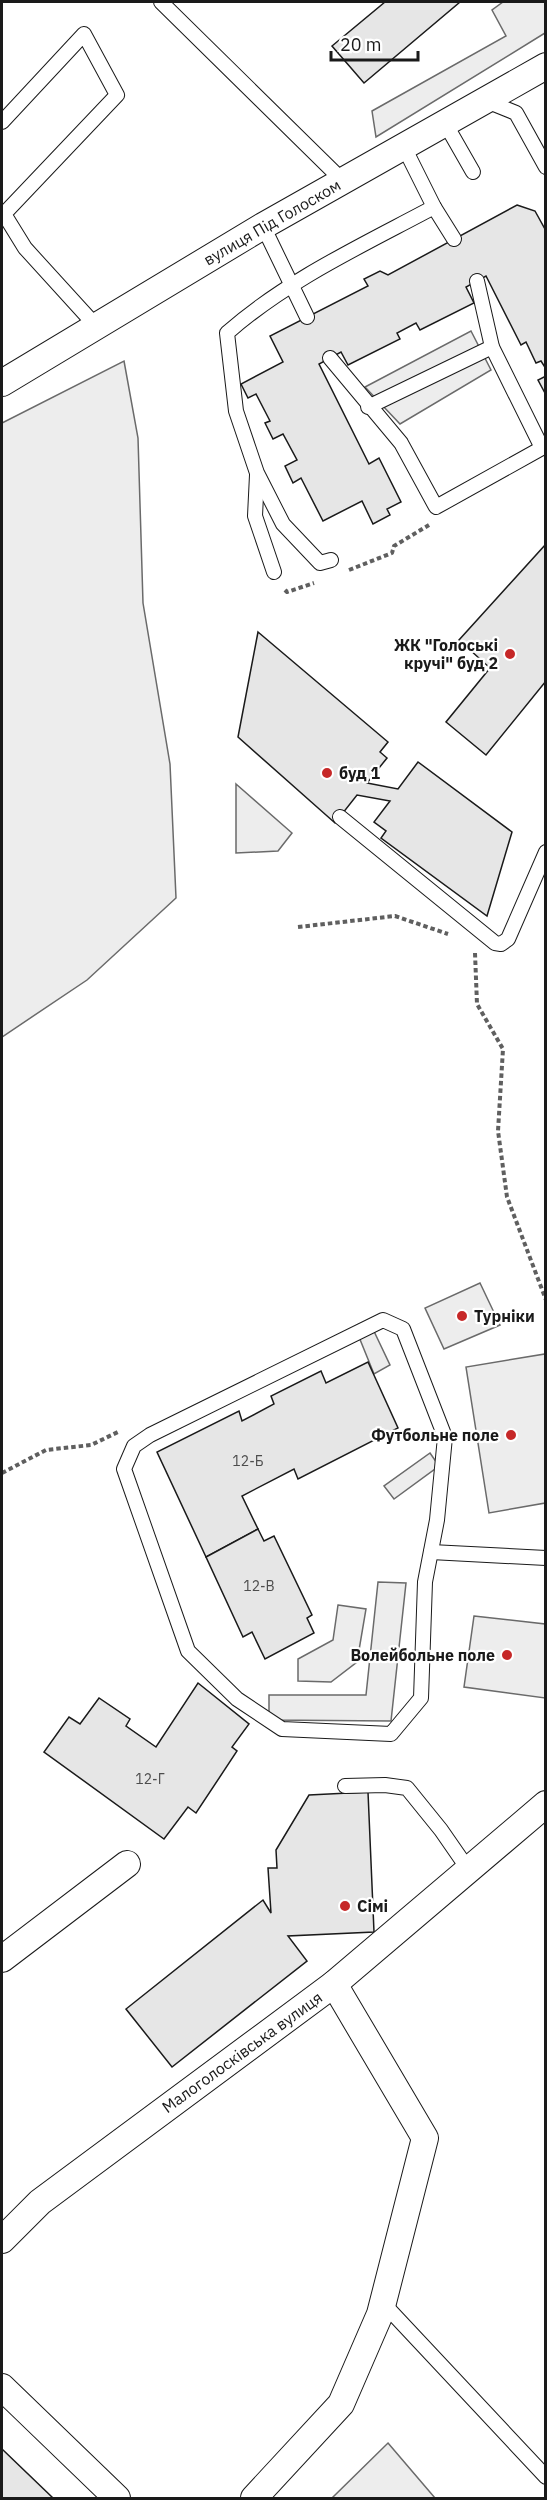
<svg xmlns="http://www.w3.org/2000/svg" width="547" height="2500" font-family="'IBM Plex Sans',sans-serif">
<rect width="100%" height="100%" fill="#fff"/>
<g fill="#ededed" stroke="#6a6a6a" stroke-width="1.5">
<polygon points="503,2 545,2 545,33 376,137 372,111 506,36 492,10"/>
<polygon points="471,331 491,370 400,424 365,387"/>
<polygon points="124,361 138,438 143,603 170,764 176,898 87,980 2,1037 2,423"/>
<polygon points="236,784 292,833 278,851 236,853"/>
<polygon points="480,1283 500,1325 444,1349 425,1308"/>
<polygon points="371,1325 390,1365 374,1374 357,1332"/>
<polygon points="545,1354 545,1503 489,1513 466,1367"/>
<polygon points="430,1453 439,1466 394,1499 384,1486"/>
<polygon points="378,1582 406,1583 391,1721 269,1720 269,1695 366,1695"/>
<polygon points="338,1605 366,1609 357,1662 331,1682 298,1681 298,1659 333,1640"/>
<polygon points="474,1616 545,1624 545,1698 464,1687"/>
<polygon points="388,2443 435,2498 332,2498"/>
</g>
<g fill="#e6e6e6" stroke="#1a1a1a" stroke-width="1.5">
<polygon points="385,2 460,2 364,83 332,46"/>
<polygon points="517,205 535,211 546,231 546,369 541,361 536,363 526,342 521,345 486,276 466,287 474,303 420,330 416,323 397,333 400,339 348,365 341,352 319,364 369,464 379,458 401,502 387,509 390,515 373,524 362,501 323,521 301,478 293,483 285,466 297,460 283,434 273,439 265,423 270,421 256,394 248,398 241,384 283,362 270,336 368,286 364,279 380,271 388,275"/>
<polygon points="546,376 546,395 538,380"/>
<polygon points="546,544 546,681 486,755 446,722 490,668 459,640"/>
<polygon points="258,632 388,742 380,752 387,758 367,783 398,789 418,762 512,832 487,916 381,838 386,831 374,822 390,801 357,795 335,823 238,737"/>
<polygon points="368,1362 398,1428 298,1479 294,1469 242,1496 258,1529 206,1557 157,1452 239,1411 242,1421 274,1404 271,1396 321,1371 326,1383"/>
<polygon points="258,1529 264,1541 274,1536 312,1615 307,1618 314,1633 265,1659 252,1632 243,1637 206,1557"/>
<polygon points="198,1683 249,1724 232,1747 237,1751 196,1813 188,1807 164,1839 44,1752 69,1717 80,1724 99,1698 130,1719 126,1726 156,1747"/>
<polygon points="368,1792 374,1932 288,1936 307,1961 172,2067 126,2009 263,1900 271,1913 268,1868 277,1868 276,1850 309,1795"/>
<polygon points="2,2449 53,2498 2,2498"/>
</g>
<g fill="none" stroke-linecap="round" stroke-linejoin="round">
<g stroke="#1a1a1a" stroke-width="16">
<g id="service">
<polyline points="161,2 343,181"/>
<polyline points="484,100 516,113 546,167"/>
<polyline points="2,122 84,34 117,95 4,214 25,248 96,326"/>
<polyline points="445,123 473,172"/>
<polyline points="404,147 434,207 454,239"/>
<polyline points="263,226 307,317"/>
<polyline points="330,358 401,443 436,507 542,448 492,347 477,281"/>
<polyline points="368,407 492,347"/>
<polyline points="257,475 255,516 274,572"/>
<path d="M 331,560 L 320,563 L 283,524 L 257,473 L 236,411 L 227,333 C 287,280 363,245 434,207"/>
<polyline points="340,817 495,943 501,944 508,939 546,852"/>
<polygon points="383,1320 403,1329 445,1437 437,1520 425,1582 421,1698 391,1734 282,1729 237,1699 188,1651 124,1469 134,1446 150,1435"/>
<polyline points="431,1552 546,1558"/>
<polyline points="345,1786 385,1785 407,1788 441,1830 468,1869"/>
<polyline points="383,2303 546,2477"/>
</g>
</g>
<g stroke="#1a1a1a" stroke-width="28">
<g id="minor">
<polyline points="2,383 263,226 546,66"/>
<polyline points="2,1959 127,1864"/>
<polyline points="2,2240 40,2202 334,1984 546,1804"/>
<polyline points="2,2387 117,2498"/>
<polyline points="254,2498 341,2404 380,2314 425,2138 334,1984"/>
</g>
</g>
<g stroke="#5f5f5f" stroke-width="4" stroke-dasharray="4.5 3" stroke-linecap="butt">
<polyline points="349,570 392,553 394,546 429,525"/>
<polyline points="285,590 287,592 314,583"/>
<polyline points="298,927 395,916 448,934"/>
<polyline points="475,953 477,1004 503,1049 498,1131 507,1197 546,1300"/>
<polyline points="2,1473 46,1450 91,1445 118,1432"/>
</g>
<use href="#service" stroke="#fff" stroke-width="14"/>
<use href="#minor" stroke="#fff" stroke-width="26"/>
</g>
<g fill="#c62828" stroke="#fff" stroke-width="2">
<circle cx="510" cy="654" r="6"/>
<circle cx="327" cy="773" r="6"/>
<circle cx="462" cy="1316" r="6"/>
<circle cx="511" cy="1435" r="6"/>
<circle cx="507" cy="1655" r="6"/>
<circle cx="345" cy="1906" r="6"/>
</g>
<g text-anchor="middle" stroke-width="4.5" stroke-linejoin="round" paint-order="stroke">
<g font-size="14" fill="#4d4d4d">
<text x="248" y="1466">12-Б</text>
<text x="259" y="1591">12-В</text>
<text x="150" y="1784">12-Г</text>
</g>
<g font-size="16" fill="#1a1a1a" stroke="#fff">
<text transform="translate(272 222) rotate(-30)" y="6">вулиця Під Голоском</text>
<text transform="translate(242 2052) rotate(-36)" y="6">Малоголосківська вулиця</text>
</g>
<g font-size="16" font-weight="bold" fill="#1a1a1a" stroke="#fff" text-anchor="end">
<text x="498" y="651">ЖК "Голоські<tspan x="498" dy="18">кручі" буд 2</tspan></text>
<text x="339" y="779" text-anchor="start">буд 1</text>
<text x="474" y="1322" text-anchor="start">Турніки</text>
<text x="499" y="1441">Футбольне поле</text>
<text x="495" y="1661">Волейбольне поле</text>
<text x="357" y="1912" text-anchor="start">Сімі</text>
</g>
</g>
<rect width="547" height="2500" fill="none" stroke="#1a1a1a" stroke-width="6"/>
<path d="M331 51v9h87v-9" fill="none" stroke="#1a1a1a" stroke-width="3"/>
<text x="340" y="51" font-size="18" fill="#1a1a1a" stroke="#ffffff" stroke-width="4.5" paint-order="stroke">20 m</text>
</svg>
